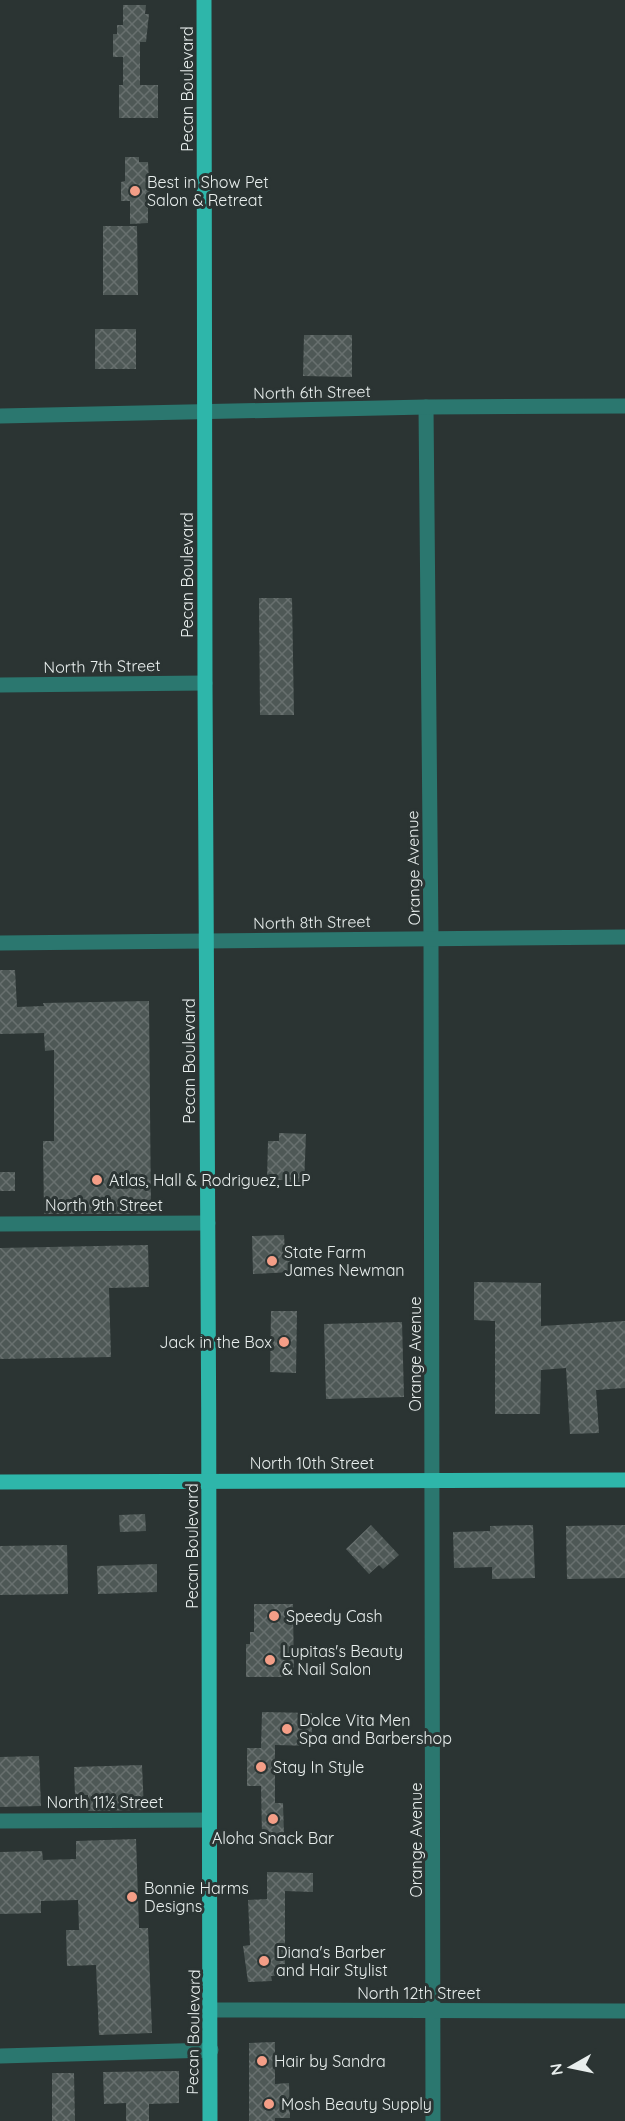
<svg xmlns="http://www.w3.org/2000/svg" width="625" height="2121" font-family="Quicksand,sans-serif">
<defs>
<pattern id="building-cross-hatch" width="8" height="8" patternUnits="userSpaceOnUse" patternTransform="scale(1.5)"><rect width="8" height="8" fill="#4e5856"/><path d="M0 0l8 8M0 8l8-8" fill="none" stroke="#68706f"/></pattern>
</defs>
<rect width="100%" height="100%" fill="#2b3433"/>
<g fill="url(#building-cross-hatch)">
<polygon points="123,5 146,5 145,14 149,14 146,42 140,42 140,85 158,85 158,118 119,118 119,85 123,85 123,57 113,57 113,34 117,34 117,25 123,25"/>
<polygon points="125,157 139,157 139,162 148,162 150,201 148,201 148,223 130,224 130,201 121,201 121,182 125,181"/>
<polygon points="103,226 137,226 138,295 103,295"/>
<rect x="95" y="329" width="41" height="40"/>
<polygon points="304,335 352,335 352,377 303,376"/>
<polygon points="259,598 292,598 294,715 260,715"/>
<polygon points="0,970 15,970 17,1007 44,1006 43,1003 149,1001 151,1214 44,1214 43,1141 54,1141 54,1050 45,1051 44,1033 0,1034"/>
<polygon points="279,1133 306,1134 304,1185 283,1185 283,1180 267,1180 268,1141 279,1141"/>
<rect x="0" y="1172" width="15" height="19"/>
<polygon points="284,1235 285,1249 290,1250 291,1272 253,1274 252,1236"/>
<polygon points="148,1245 149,1287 109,1288 111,1357 0,1359 0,1248"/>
<polygon points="474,1282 541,1283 541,1326 625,1321 625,1388 596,1390 599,1433 570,1434 566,1368 541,1370 540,1414 495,1414 495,1321 474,1320"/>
<polygon points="271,1311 297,1311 296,1373 270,1372"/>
<polygon points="402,1322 404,1397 326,1399 324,1324"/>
<polygon points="145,1514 146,1531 120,1532 119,1515"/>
<polygon points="371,1525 399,1555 383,1569 379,1565 369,1574 346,1549"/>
<polygon points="533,1525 535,1578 492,1579 492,1567 454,1568 453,1532 490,1531 490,1526"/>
<polygon points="625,1525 625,1578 567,1579 566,1526"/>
<polygon points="67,1545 68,1594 0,1595 0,1546"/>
<polygon points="157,1564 157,1592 98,1594 97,1566"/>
<polygon points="254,1604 293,1604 294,1677 246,1677 246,1644 250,1644 250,1632 254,1632"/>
<polygon points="262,1712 312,1713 312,1746 275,1745 275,1803 283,1803 284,1835 262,1836 261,1786 247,1786 247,1748 261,1748"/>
<polygon points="39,1756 41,1806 0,1807 0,1757"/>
<polygon points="142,1765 144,1810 88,1811 88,1795 75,1795 74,1767"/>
<polygon points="136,1839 139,1928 148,1928 152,2033 99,2035 96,1965 67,1966 66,1930 79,1930 78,1900 41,1901 41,1913 0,1914 0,1852 42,1851 43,1860 76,1859 76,1841"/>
<polygon points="267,1872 313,1873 313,1892 285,1891 285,1975 271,1976 272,1981 248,1982 243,1946 250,1945 248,1900 267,1899"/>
<polygon points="275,2042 275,2084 289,2083 290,2118 275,2118 275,2121 249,2121 249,2043"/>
<polygon points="179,2071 179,2103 149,2104 149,2121 126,2121 126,2103 104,2104 103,2072"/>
<polygon points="52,2073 74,2073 75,2121 52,2121"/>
</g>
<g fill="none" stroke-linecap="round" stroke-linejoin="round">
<g stroke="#2b776f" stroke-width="15">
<polyline points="426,407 431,938 433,2121"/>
<polyline points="0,416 426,407 625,406"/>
<polyline points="0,685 205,683"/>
<polyline points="0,943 625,937"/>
<polyline points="0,1224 208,1223"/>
<polyline points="0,1821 209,1820"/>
<polyline points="213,2010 625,2011"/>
<polyline points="0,2056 211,2050"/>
</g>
<g stroke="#2eb6aa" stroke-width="15">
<path d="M 204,0 C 205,227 204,455 205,682 C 206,1162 212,1641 210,2121"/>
<polyline points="0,1482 625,1480"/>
</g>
</g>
<g fill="#f49e87" stroke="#2b3433" stroke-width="2">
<circle cx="135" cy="191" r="6"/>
<circle cx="97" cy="1180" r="6"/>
<circle cx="272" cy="1261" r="6"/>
<circle cx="284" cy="1342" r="6"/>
<circle cx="274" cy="1616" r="6"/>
<circle cx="270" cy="1660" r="6"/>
<circle cx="287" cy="1729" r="6"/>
<circle cx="261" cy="1767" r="6"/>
<circle cx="273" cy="1819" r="6"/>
<circle cx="132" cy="1897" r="6"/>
<circle cx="264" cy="1961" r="6"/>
<circle cx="262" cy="2061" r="6"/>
<circle cx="269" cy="2104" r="6"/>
</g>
<g text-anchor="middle" stroke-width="6" stroke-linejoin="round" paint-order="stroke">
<g font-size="16" fill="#e8eeed" stroke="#2b3433">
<text transform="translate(187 89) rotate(-90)" y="6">Pecan Boulevard</text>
<text transform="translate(312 392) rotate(-1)" y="6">North 6th Street</text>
<text transform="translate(187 575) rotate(-90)" y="6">Pecan Boulevard</text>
<text transform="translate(102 666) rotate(-1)" y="6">North 7th Street</text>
<text transform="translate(413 868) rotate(-91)" y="6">Orange Avenue</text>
<text transform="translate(312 922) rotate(-1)" y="6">North 8th Street</text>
<text transform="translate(189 1061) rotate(-90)" y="6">Pecan Boulevard</text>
<text x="104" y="1211">North 9th Street</text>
<text transform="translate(415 1354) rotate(-90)" y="6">Orange Avenue</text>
<text x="312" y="1469">North 10th Street</text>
<text transform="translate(192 1546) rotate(-90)" y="6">Pecan Boulevard</text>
<text x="105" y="1808">North 11½ Street</text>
<text transform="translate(416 1840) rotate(-90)" y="6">Orange Avenue</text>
<text x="419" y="1999">North 12th Street</text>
<text transform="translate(193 2032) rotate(-89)" y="6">Pecan Boulevard</text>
</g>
<g font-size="16" fill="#e8eeed" stroke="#2b3433" text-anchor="start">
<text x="147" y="188">Best in Show Pet<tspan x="147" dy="18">Salon &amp; Retreat</tspan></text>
<text x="109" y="1186">Atlas, Hall &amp; Rodriguez, LLP</text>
<text x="284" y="1258">State Farm<tspan x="284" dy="18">James Newman</tspan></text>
<text x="272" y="1348" text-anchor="end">Jack in the Box</text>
<text x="286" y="1622">Speedy Cash</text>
<text x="282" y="1657">Lupitas's Beauty<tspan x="282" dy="18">&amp; Nail Salon</tspan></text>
<text x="299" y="1726">Dolce Vita Men<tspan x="299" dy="18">Spa and Barbershop</tspan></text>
<text x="273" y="1773">Stay In Style</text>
<text x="273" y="1844" text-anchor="middle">Aloha Snack Bar</text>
<text x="144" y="1894">Bonnie Harms<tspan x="144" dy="18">Designs</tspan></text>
<text x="276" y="1958">Diana's Barber<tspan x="276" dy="18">and Hair Stylist</tspan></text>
<text x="274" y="2067">Hair by Sandra</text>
<text x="281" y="2110">Mosh Beauty Supply</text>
</g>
</g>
<g transform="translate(571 2067) rotate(261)" stroke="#2b3433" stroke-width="4.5" paint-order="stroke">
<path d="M0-4.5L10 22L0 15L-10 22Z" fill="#e8eeed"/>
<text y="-9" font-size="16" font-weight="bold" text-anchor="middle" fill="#e8eeed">N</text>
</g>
</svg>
